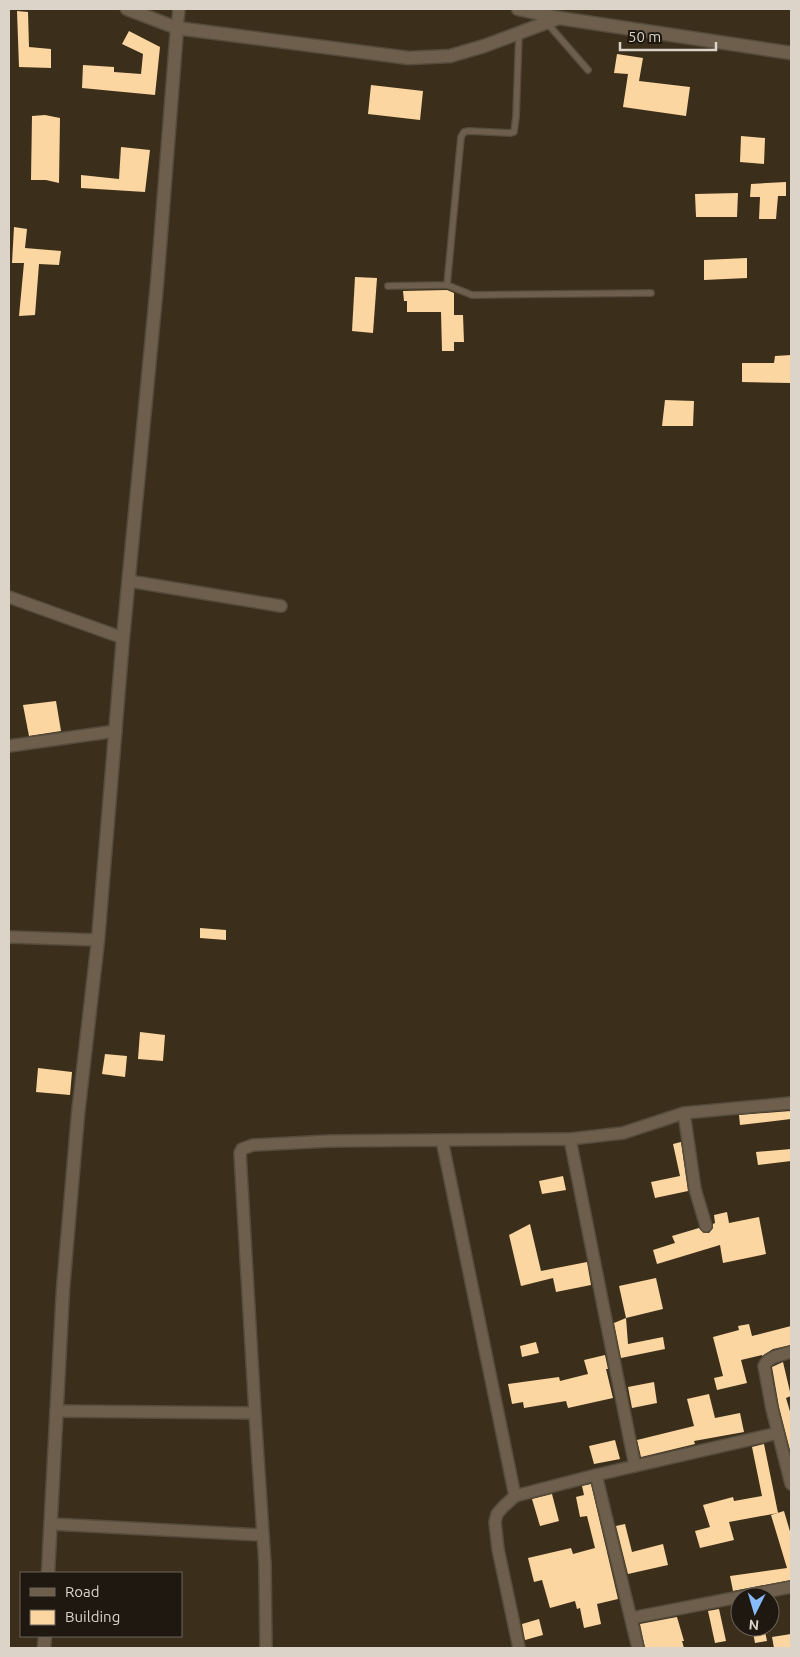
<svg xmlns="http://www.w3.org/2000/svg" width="800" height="1657" font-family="Ubuntu,sans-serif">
<rect width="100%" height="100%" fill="#3b2f1c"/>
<g fill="#fcd6a1">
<polygon points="17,11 28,12 29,47 51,49 51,68 19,67"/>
<polygon points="129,31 160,47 155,95 82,88 83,65 114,67 114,72 141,74 143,54 122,44"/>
<polygon points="617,54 643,58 639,81 690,87 686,116 623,107 628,74 614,73"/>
<polygon points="371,85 423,91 420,120 368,114"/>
<polygon points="45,115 60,118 59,183 46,180 31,180 32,116"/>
<polygon points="741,136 765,138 764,164 740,162"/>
<polygon points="121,147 150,150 145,192 81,188 81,175 119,179"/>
<polygon points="786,182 786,196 778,196 776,219 759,219 760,197 750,197 751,184"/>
<polygon points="738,193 737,217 696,217 695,194"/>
<polygon points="14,227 27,229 25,248 61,251 59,265 39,264 35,315 19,316 24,263 12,263"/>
<polygon points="747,258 747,278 704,280 704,260"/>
<polygon points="355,277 377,278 373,333 352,331"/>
<polygon points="447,290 454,293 454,315 463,315 464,342 454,342 454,351 442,351 441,312 407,312 407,301 404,301 403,291"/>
<polygon points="791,355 791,383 742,382 742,363 774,363 775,356"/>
<polygon points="665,400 694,401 693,426 662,426"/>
<polygon points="56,701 61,731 29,736 23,705"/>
<polygon points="200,928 226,930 226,940 200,938"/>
<polygon points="140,1032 165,1035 163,1061 138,1059"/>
<polygon points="105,1054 127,1056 125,1077 102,1074"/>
<polygon points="38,1068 72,1072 70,1095 36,1092"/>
<polygon points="791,1111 791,1119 740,1125 739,1115"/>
<polygon points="681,1142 688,1191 655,1198 651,1182 680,1176 673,1144"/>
<polygon points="791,1149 791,1161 758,1165 756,1152"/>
<polygon points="563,1176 566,1190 542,1194 539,1181"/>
<polygon points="727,1212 729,1223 759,1217 766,1254 723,1263 720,1245 657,1264 653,1250 675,1243 672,1236 699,1228 704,1233 709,1233 713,1228 713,1224 715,1223 714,1215"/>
<polygon points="530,1224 541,1271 587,1262 591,1285 556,1292 553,1278 521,1286 509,1235"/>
<polygon points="656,1278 663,1309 626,1318 619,1286"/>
<polygon points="626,1318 628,1344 663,1337 665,1349 621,1358 614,1323"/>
<polygon points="749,1324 752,1336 791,1326 791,1345 773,1349 762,1356 762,1355 741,1360 747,1383 717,1390 714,1378 723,1376 713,1337 739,1330 738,1326"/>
<polygon points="536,1342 539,1353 522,1357 520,1346"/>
<polygon points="605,1355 608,1369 606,1369 613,1398 568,1408 566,1401 524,1408 523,1402 512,1404 508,1384 559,1377 560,1381 588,1374 584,1360"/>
<polygon points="783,1362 791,1396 786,1398 791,1415 791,1454 779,1407 772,1367"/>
<polygon points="654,1382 657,1403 632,1408 628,1387"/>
<polygon points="709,1394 715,1418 740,1413 744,1432 694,1441 695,1444 641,1457 637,1440 694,1426 687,1399"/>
<polygon points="615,1440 620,1459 594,1464 589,1446"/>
<polygon points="764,1444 778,1513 729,1522 734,1540 700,1548 695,1531 710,1527 703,1505 733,1497 734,1501 762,1496 752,1447"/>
<polygon points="591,1484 618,1599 597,1604 601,1624 584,1628 580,1608 577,1609 575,1601 550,1608 542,1580 534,1582 528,1558 571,1548 573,1554 595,1548 587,1516 580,1517 576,1497 584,1495 582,1486"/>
<polygon points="552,1494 559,1521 540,1526 532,1499"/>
<polygon points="784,1511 791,1535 791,1580 733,1591 730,1576 787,1568 771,1515"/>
<polygon points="625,1524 632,1552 663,1544 668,1565 628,1574 616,1526"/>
<polygon points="719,1609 726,1641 715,1643 708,1611"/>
<polygon points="677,1617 684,1641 682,1641 684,1648 645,1648 640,1624"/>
<polygon points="539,1619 543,1635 525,1640 522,1624"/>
<polygon points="752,1627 764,1627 767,1641 755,1643"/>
<polygon points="791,1634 791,1648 774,1648 772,1637"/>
</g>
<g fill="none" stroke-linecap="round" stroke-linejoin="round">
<g stroke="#564c3c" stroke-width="8">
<g id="lane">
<polyline points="547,23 588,70"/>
<polyline points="447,285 472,295 651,293"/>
<polyline points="388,286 447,285 461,137 464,132 469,131 511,133 514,132 516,117 519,33"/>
</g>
</g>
<g stroke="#564c3c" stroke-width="14">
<g id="street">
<polyline points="177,28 179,9"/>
<polyline points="129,581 281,606"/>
<polyline points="9,597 123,638"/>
<polyline points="9,746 116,731"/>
<polyline points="9,937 98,940"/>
<polyline points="570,1139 623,1133 684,1113"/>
<polyline points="442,1140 570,1139 635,1466 596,1475"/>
<polyline points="706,1226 695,1189 684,1113 791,1103"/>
<path d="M 791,1352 C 782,1355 768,1356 764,1366 L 772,1409 L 791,1484"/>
<polyline points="56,1411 255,1413"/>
<polyline points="635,1466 778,1433"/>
<polyline points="515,1496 503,1507 497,1514 495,1522 498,1549 519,1648"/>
<polyline points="51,1524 263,1535"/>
<polyline points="631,1618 791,1587"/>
<polyline points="266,1648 265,1565 255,1413 240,1153 242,1149 253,1145 330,1141 442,1140 515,1496 596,1475 638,1648"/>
</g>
</g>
<g stroke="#564c3c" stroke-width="15">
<g id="secondary">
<polyline points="127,9 177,28"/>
<polyline points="518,9 559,18 791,53"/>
<polyline points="48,1573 63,1289 78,1114 98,940 123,638 157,284 177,28 409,58 450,56 484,46 559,18"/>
<polyline points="44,1648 45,1636"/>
</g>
</g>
<use href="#lane" stroke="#6d5f4b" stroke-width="5.5"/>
<use href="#street" stroke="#6d5f4b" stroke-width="11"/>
<use href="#secondary" stroke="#6d5f4b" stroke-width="12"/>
</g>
<rect width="800" height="1657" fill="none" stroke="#dcd4c9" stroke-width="20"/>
<rect x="20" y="1572" width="162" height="65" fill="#1e1810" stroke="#6a635a"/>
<rect x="30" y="1588" width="25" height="8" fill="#6d5f4b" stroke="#6a635a"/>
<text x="65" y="1597" font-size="15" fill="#dcd4c9">Road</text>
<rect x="30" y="1610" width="25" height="15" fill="#fcd6a1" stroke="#6a635a"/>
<text x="65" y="1622" font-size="15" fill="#dcd4c9">Building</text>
<g transform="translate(755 1612) rotate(185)"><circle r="24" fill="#1e1810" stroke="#6a635a"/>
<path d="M0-4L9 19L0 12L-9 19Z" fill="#87bbfb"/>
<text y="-8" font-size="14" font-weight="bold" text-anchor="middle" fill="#dcd4c9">N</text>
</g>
<path d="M620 42v8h96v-8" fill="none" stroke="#dcd4c9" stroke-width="2.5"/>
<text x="628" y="42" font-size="15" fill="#dcd4c9" stroke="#1e1810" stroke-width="4" paint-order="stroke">50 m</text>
</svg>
